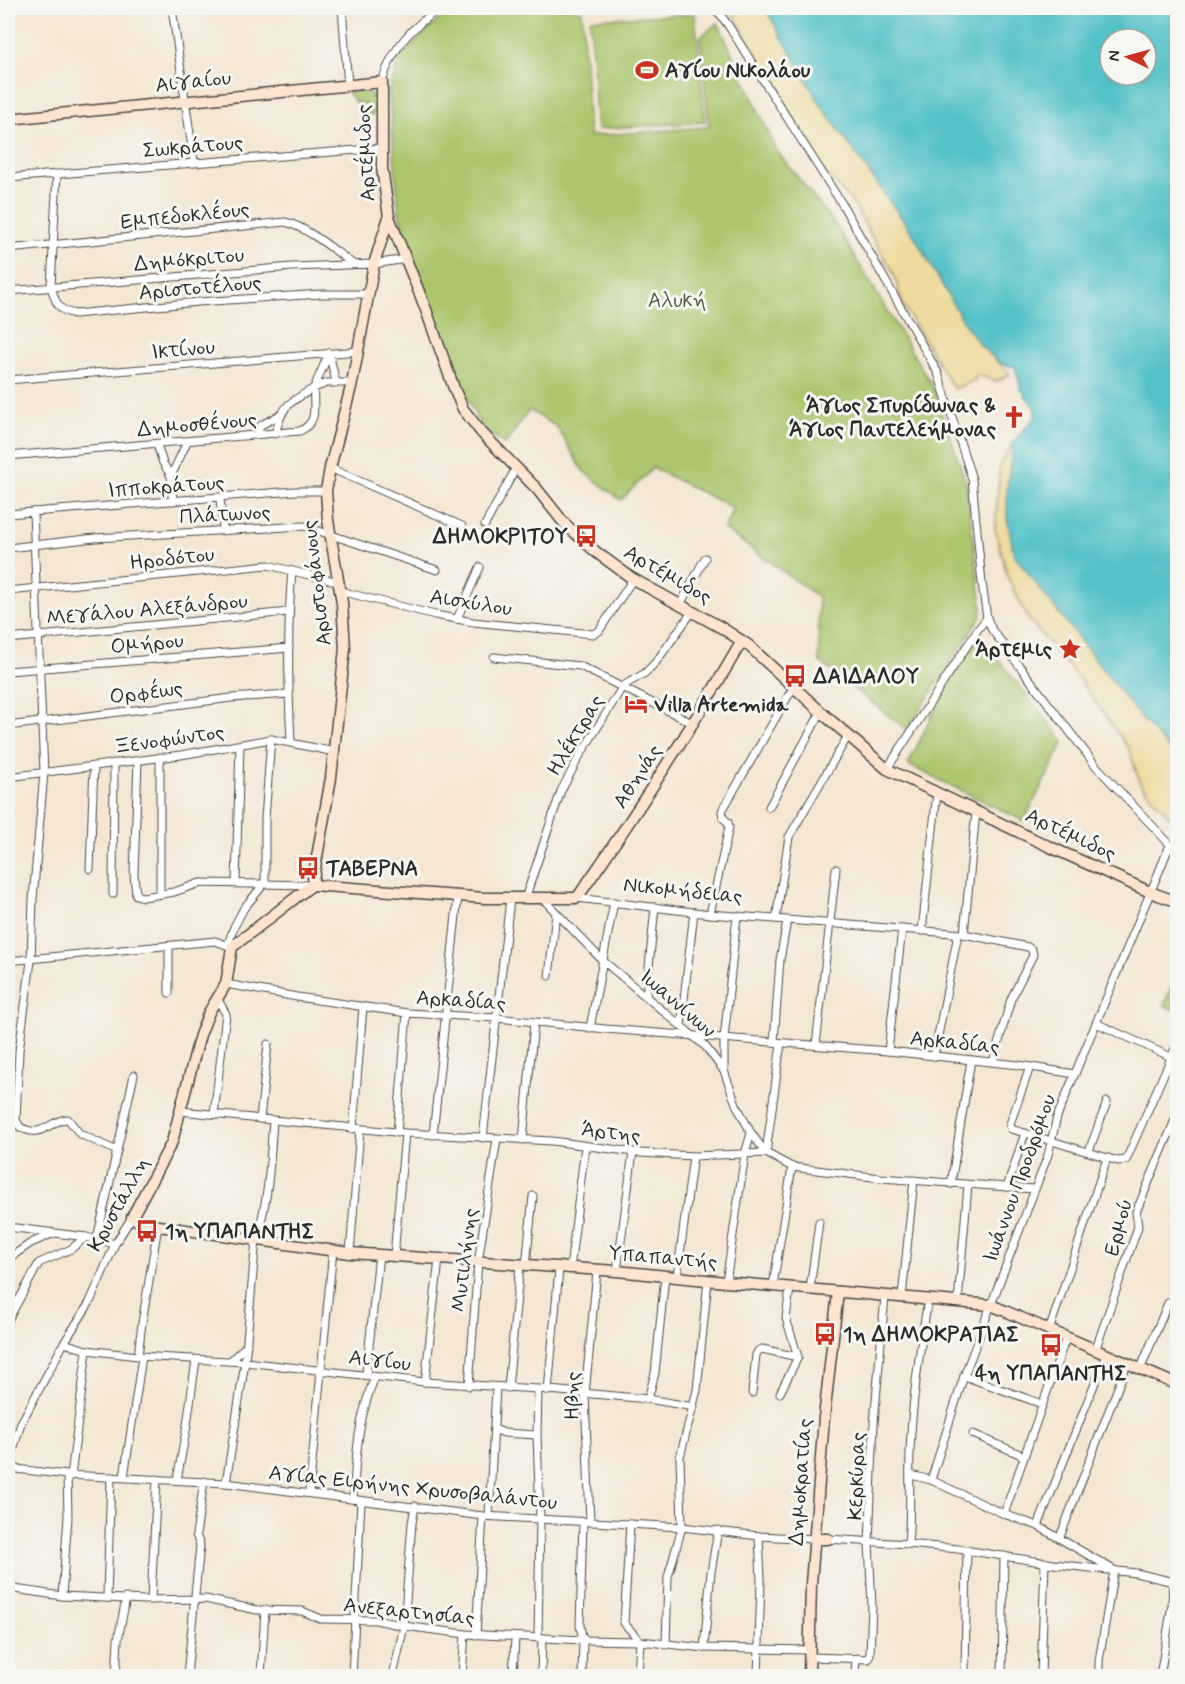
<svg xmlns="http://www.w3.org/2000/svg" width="1185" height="1684" font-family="Mynerve,sans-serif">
<rect width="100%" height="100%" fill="#f6f6f2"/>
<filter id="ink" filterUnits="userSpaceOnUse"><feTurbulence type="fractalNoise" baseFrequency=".0167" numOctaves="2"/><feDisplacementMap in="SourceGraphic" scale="12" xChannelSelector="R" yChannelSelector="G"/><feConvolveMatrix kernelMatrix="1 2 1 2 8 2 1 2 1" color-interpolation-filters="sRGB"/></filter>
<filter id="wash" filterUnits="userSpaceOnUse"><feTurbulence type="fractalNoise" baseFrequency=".008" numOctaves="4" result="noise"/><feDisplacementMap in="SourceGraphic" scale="24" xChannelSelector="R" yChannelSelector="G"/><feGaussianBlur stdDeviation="1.35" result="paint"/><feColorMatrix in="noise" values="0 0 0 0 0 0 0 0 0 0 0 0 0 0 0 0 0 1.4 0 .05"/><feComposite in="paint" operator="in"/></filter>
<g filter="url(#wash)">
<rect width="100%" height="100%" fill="#f4e6d2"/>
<g fill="#abc66d" stroke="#6b784c" stroke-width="1.5">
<polygon points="463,8 570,8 582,11 589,136 709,127 700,37 718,23 777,151 837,227 934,389 966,482 982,607 981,616 907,730 819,661 818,597 724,529 733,508 653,468 621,500 583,471 557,427 529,410 505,445 480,425 447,354 399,214 389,92 399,58 438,20"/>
<polygon points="695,14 705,122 597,129 590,19"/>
<path d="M 361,90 C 375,91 378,104 373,115 L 366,113 L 365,104 L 356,103 L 347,92 Z"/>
<path d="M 979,635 L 1064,742 L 1024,821 L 908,765 C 930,720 950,675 979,635 Z"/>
<polygon points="1177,973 1178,1011 1177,1011 1164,1005"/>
</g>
<g fill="#eeda9e" stroke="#8c8264" stroke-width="1.5">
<polygon points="730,8 765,8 821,105 914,234 980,345 1010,374 997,381 976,375 975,380 954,389 903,305 894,274 852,202 822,169"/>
<polygon points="1013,442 1007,490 1135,711 1177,758 1177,825 1140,783 1129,749 1080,680 1027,617 1008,578 995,529 1000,465"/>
</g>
<path fill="#53c1c8" stroke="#3f767a" stroke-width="1.5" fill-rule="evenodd" d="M 765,8 L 1177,8 L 1177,758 L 1135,711 L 1014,555 L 1007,518 L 1007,490 L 1013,442 L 1035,417 L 1035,409 L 1021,389 L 1015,367 L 1001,364 L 980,345 L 964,323 L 913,234 L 821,105 ZM 1110,39 L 1146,39 L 1146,75 L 1110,75 Z"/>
</g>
<g filter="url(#ink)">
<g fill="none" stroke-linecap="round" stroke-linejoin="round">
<g stroke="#494744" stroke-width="9">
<g id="street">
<polyline points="172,8 194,162"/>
<polyline points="342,8 348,85"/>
<polyline points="712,8 720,14 728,25 842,204 938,373 972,479 982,583 987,618 992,630 1096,766 1178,853"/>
<path d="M 382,82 C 392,48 412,26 441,8"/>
<path d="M 57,174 L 51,286 C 55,302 58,311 75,314 L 198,302 L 322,294 L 370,294"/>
<polyline points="8,178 382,148"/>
<path d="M 8,249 L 285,222 C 307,227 334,250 353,264"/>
<polyline points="8,291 292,267 374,264 406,259"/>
<polyline points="329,353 336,382"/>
<polyline points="8,380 359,351"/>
<path d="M 275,434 C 284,402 288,404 314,388 L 329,353"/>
<polyline points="256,435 261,425 280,415"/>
<polyline points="157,445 163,463 171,476"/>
<path d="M 8,456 L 300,431 C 320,421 312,407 314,388 L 327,383 L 352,383"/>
<polyline points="330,468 462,526"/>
<polyline points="220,498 223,531"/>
<polyline points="173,501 171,476 187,442"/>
<path d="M 33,512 L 44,773 L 33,899 L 31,961 L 19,1051 L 16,1120 L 20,1127 C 43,1140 50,1119 68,1119 L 80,1134 L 117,1151"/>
<polyline points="8,514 295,491 326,491"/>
<polyline points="485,525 516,468"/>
<polyline points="8,548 95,538 304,526 437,570"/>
<polyline points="8,591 268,565 338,582"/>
<polyline points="340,591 435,615 473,622 593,634 599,631 633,579"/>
<polyline points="680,605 705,558"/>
<polyline points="457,619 480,567"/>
<polyline points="8,639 289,612"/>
<polyline points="494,657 580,666 694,724"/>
<polyline points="8,671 289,648"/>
<polyline points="8,726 231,698 288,694"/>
<path d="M 291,742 C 288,685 287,628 292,571"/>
<polyline points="138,760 134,874 136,895 143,897 174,892 200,883 312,885"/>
<polyline points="887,769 978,629 987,618"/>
<polyline points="8,777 181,755 271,739 335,752"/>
<polyline points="769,807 821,712"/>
<polyline points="90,869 94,766"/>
<polyline points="236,883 240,745"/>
<polyline points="113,894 114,763"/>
<polyline points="160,894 160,757"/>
<polyline points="577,898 710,914 964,934 1028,947 1032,950 1033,955 1011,999 993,1062"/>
<polyline points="525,899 561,791 578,759 623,686 645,673 656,662 692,612"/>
<polyline points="543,899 602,960 705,1046 724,1071 736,1104 751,1133 745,1154 726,1282"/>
<polyline points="710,914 729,827 728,822 723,818 722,811 794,686"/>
<polyline points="776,919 789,837 848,736"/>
<polyline points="922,931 937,793"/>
<polyline points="964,934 976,812"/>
<polyline points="228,944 234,927 244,908 265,883 265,819 271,739"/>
<polyline points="169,946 169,993"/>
<polyline points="8,961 215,941 232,947"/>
<polyline points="549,976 556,913"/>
<polyline points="226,984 297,997 407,1013 497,1018 606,1029 888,1051 1019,1065 1075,1074"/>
<polyline points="646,996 655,907"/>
<polyline points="1096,1023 1171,1057"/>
<polyline points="681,1025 694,912"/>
<polyline points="590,1028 614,902"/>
<polyline points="774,1042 780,960 787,921"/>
<polyline points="816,1045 836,869"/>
<polyline points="888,1051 902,929"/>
<polyline points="934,1056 958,934"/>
<polyline points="724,1071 724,1039 737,916"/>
<polyline points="180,1111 405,1133 552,1141 641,1153 693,1156 766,1153 792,1167 881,1178 1034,1189"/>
<polyline points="214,1114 226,1014 217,998"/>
<polyline points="260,1119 268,1044"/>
<polyline points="353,1129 363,1007"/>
<polyline points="397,1133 407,1013"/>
<polyline points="751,1133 766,1153"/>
<polyline points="1025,1133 1118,1161 1126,1160 1178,1042"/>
<polyline points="433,1135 458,896"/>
<polyline points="483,1138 510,899"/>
<polyline points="523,1140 534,1023"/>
<polyline points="1089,1151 1107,1102"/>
<polyline points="766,1153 781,1043"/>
<polyline points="951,1184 971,1060"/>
<polyline points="1007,1187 1025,1133 1011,1129 1010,1124 1030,1067"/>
<polyline points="8,1227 86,1237 115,1244"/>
<polyline points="97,1239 134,1075"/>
<polyline points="350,1253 360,1130"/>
<polyline points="394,1256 405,1133"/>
<polyline points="8,1259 31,1243 54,1233"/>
<polyline points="526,1266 533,1196"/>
<polyline points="570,1269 585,1146"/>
<polyline points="617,1271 633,1152"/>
<polyline points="677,1277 693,1156"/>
<polyline points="773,1286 792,1167"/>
<polyline points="810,1289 819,1222"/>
<polyline points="902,1297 914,1180"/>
<polyline points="958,1302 968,1185"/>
<polyline points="8,1320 39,1263 71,1249 86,1237"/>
<polyline points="1049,1331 1107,1158"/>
<polyline points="64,1343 87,1350 138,1356 245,1362 425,1382 538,1389 648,1399 694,1407"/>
<polyline points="1095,1351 1138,1227 1136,1212 1178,1113"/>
<polyline points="138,1356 142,1323 158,1226"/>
<polyline points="230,1361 247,1345"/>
<polyline points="1140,1370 1168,1303 1178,1308"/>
<polyline points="366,1374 379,1255"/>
<polyline points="964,1376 1042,1404"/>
<polyline points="425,1382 439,1259"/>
<polyline points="469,1386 478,1262 497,1139"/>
<polyline points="508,1388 520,1265"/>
<polyline points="548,1391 559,1269"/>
<polyline points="752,1393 756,1355 758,1351 762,1349 798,1357"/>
<polyline points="780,1393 798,1357 786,1318 790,1288"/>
<polyline points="648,1399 655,1373 665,1276"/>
<polyline points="494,1429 504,1433 537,1435"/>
<polyline points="973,1434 1024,1456"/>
<polyline points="8,1468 67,1475 226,1483 483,1516 682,1527 759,1536 815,1539"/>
<polyline points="8,1468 21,1423 64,1343 90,1302 115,1244 132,1217"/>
<polyline points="911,1475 931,1480 1004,1514 1038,1526 1114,1570 1099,1661 1099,1676"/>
<polyline points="71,1476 87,1350"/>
<polyline points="124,1477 142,1357"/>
<polyline points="177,1480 187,1425 196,1360"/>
<polyline points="931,1480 964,1376 1048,1155 1057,1117 1170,845"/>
<path d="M 226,1483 L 245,1362 L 256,1239 C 269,1201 270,1161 273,1120"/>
<polyline points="309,1493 333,1250"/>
<path d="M 353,1499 C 356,1457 358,1416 375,1377"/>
<polyline points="1004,1514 1066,1338"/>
<polyline points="489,1516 496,1388"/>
<polyline points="590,1522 585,1394 597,1271"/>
<polyline points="630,1524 624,1623 640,1641 638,1676"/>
<polyline points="1038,1526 1106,1355"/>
<polyline points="1060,1537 1127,1364"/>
<polyline points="828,1539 908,1544 958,1549 1054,1564 1136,1573 1178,1583"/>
<path d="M 908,1544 C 911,1513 909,1482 910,1451 C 912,1400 920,1350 928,1299"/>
<polyline points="8,1588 62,1596 145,1600 205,1599 257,1610 302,1611 321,1619 376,1620 404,1626 465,1634 583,1640 640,1641 704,1648 810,1650"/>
<polyline points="62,1596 68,1517 67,1475"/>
<polyline points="107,1597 111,1477"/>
<polyline points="151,1600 157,1479"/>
<polyline points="476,1635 483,1516"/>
<polyline points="538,1638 540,1519 537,1435 538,1389"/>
<polyline points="666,1645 668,1577 682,1527 680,1457 697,1390 708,1280"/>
<polyline points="704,1648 711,1572 718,1530"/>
<polyline points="810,1657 868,1659 870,1654 872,1606 869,1543 874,1423 885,1296"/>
<polyline points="116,1676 118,1640 126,1598"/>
<polyline points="187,1676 200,1545 196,1535 204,1481"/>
<polyline points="261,1676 265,1610"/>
<polyline points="352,1676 361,1501"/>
<polyline points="393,1676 404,1626 412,1523 415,1506"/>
<polyline points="462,1676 465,1634"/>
<polyline points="513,1676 515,1637"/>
<polyline points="541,1676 542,1638"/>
<polyline points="582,1676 583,1640 580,1626 583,1522"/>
<polyline points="758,1676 761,1580 759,1536"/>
<polyline points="855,1676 856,1658"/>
<polyline points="965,1676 967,1550"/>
<polyline points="1002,1676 1004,1556"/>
<polyline points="1041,1676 1045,1562"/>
<polyline points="1160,1676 1172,1605 1173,1581"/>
</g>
</g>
<g stroke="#494744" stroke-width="13">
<g id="secondary">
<polyline points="8,119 382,82 382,168 389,217 425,307 455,391 463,409 481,432 537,489 564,523 596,552 633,579 722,628 748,645 821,712 887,769 1048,846 1150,892 1178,902"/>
<polyline points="389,217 374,264 352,383 330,468 326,491 328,520 342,603 345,648 331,778 312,885 232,947 226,984 209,1012 200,1035 172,1142 132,1217 140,1222 158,1226 350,1253 617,1271 726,1282 991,1305 1178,1385"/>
<path d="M 312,885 L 485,898 L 577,898 C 636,814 691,729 742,641"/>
<polyline points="815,1539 828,1539"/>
<polyline points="809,1676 811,1584 824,1418 838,1292"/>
</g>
</g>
<use href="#street" stroke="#fff" stroke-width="7"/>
<use href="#secondary" stroke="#fde4d1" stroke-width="10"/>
</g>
</g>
<defs>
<g id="stadium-bare" transform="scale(1.8)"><path d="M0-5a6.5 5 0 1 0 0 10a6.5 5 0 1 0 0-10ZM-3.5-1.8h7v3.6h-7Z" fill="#c8321e" stroke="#f6f6f2" stroke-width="2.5" paint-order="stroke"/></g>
<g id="church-bare" transform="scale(1.8)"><path d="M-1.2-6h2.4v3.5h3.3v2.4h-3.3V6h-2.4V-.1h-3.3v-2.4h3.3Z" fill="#c8321e" stroke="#f6f6f2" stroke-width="2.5" paint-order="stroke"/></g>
<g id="bus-bare" transform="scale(1.8)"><path d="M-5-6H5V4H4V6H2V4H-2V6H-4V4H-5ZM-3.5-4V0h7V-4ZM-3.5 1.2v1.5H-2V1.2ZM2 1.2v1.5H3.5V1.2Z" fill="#c8321e" stroke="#f6f6f2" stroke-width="2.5" paint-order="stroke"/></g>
<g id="sight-bare" transform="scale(1.8)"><path d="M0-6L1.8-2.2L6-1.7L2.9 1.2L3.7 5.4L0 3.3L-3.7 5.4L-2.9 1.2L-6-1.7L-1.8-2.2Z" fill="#c8321e" stroke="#f6f6f2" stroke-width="2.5" paint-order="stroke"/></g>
<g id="hotel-bare" transform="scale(1.8)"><path d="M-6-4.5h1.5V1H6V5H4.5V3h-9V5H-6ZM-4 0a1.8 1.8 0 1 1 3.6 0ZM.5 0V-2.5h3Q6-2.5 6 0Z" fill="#c8321e" stroke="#f6f6f2" stroke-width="2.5" paint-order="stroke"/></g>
</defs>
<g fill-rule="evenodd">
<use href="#stadium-bare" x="647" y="70"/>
<use href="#church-bare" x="1014" y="417"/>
<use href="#bus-bare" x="586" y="536"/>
<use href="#sight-bare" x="1070" y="649"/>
<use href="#bus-bare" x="795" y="676"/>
<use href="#hotel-bare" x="636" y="704"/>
<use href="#bus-bare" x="308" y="868"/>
<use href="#bus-bare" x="147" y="1231"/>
<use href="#bus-bare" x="825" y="1334"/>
<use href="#bus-bare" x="1051" y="1345"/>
</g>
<g text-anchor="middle" stroke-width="6" stroke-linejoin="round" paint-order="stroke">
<g font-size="21" font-weight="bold" fill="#2b2b2b" stroke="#f6f6f2" text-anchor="start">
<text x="665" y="77">Αγίου Νικολάου</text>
<text x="996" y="412" text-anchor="end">Άγιος Σπυρίδωνας &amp;<tspan x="996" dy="24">Άγιος Παντελεήμονας</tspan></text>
<text x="568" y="543" text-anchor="end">ΔΗΜΟΚΡΙΤΟΥ</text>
<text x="1052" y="656" text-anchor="end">Άρτεμις</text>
<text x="813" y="683">ΔΑΙΔΑΛΟΥ</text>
<text x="654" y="711">Villa Artemida</text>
<text x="326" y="875">ΤΑΒΕΡΝΑ</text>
<text x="165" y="1238">1η ΥΠΑΠΑΝΤΗΣ</text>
<text x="843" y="1341">1η ΔΗΜΟΚΡΑΤΙΑΣ</text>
<text x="1051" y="1380" text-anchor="middle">4η ΥΠΑΠΑΝΤΗΣ</text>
</g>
<g font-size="21" fill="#2b2b2b" stroke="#f6f6f2">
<text transform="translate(193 81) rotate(-6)" y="7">Αιγαίου</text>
<text transform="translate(193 146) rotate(-5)" y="7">Σωκράτους</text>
<text transform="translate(365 153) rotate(-93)" y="7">Αρτέμιδος</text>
<text transform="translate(185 215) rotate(-6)" y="7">Εμπεδοκλέους</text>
<text transform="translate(189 259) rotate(-5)" y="7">Δημόκριτου</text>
<text transform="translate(200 287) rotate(-5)" y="7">Αριστοτέλους</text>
<text transform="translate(183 349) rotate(-5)" y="7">Ικτίνου</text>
<text transform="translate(197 424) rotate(-5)" y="7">Δημοσθένους</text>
<text transform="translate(166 486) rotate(-4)" y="7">Ιπποκράτους</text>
<text transform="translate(225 514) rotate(-3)" y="7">Πλάτωνος</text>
<text transform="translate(172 558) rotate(-6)" y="7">Ηροδότου</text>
<text transform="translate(668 574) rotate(30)" y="7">Αρτέμιδος</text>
<text transform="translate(316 583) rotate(-97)" y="7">Αριστοφάνους</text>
<text transform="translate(471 602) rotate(9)" y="7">Αισχύλου</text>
<text transform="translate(147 609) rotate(-5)" y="7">Μεγάλου Αλεξάνδρου</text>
<text transform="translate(147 643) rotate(-5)" y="7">Ομήρου</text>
<text transform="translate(146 692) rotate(-7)" y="7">Ορφέως</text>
<text transform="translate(575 735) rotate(-59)" y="7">Ηλέκτρας</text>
<text transform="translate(169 739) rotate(-8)" y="7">Ξενοφώντος</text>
<text transform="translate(637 776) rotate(-57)" y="7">Αθηνάς</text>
<text transform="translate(1071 834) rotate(25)" y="7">Αρτέμιδος</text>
<text transform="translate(683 890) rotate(6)" y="7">Νικομήδειας</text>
<text transform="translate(461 1000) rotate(4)" y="7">Αρκαδίας</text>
<text transform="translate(678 1003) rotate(41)" y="7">Ιωαννίνων</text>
<text transform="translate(955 1042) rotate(6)" y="7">Αρκαδίας</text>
<text transform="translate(611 1132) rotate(7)" y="7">Άρτης</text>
<text transform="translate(1019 1178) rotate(-70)" y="7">Ιωάννου Προδρόμου</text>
<text transform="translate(118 1204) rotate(-61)" y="7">Κρυστάλλη</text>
<text transform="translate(1118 1227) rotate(-75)" y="7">Ερμού</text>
<text transform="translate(663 1257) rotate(5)" y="7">Υπαπαντής</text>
<text transform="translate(464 1260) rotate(-83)" y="7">Μυτιλήνης</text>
<text transform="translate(380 1360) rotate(7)" y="7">Αιγίου</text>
<text transform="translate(572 1396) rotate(-89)" y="7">Ηβης</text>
<text transform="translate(856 1476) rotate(-88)" y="7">Κερκύρας</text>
<text transform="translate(800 1482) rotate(-86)" y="7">Δημοκρατίας</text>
<text transform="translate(413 1487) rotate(6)" y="7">Αγίας Ειρήνης Χρυσοβαλάντου</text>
<text transform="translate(409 1611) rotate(6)" y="7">Ανεξαρτησίας</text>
</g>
<g font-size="21" fill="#515a3f" stroke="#f6f6f2">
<text x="677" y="307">Αλυκή</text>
</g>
</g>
<rect width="1185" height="1684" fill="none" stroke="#f6f6f2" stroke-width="30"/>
<g transform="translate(1128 57) rotate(275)"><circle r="28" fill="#f6f6f2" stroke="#a5a5a2" stroke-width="1.5"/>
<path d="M0-4.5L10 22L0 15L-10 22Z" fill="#c8321e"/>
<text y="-9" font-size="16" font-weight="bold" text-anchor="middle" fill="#2b2b2b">N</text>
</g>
</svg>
